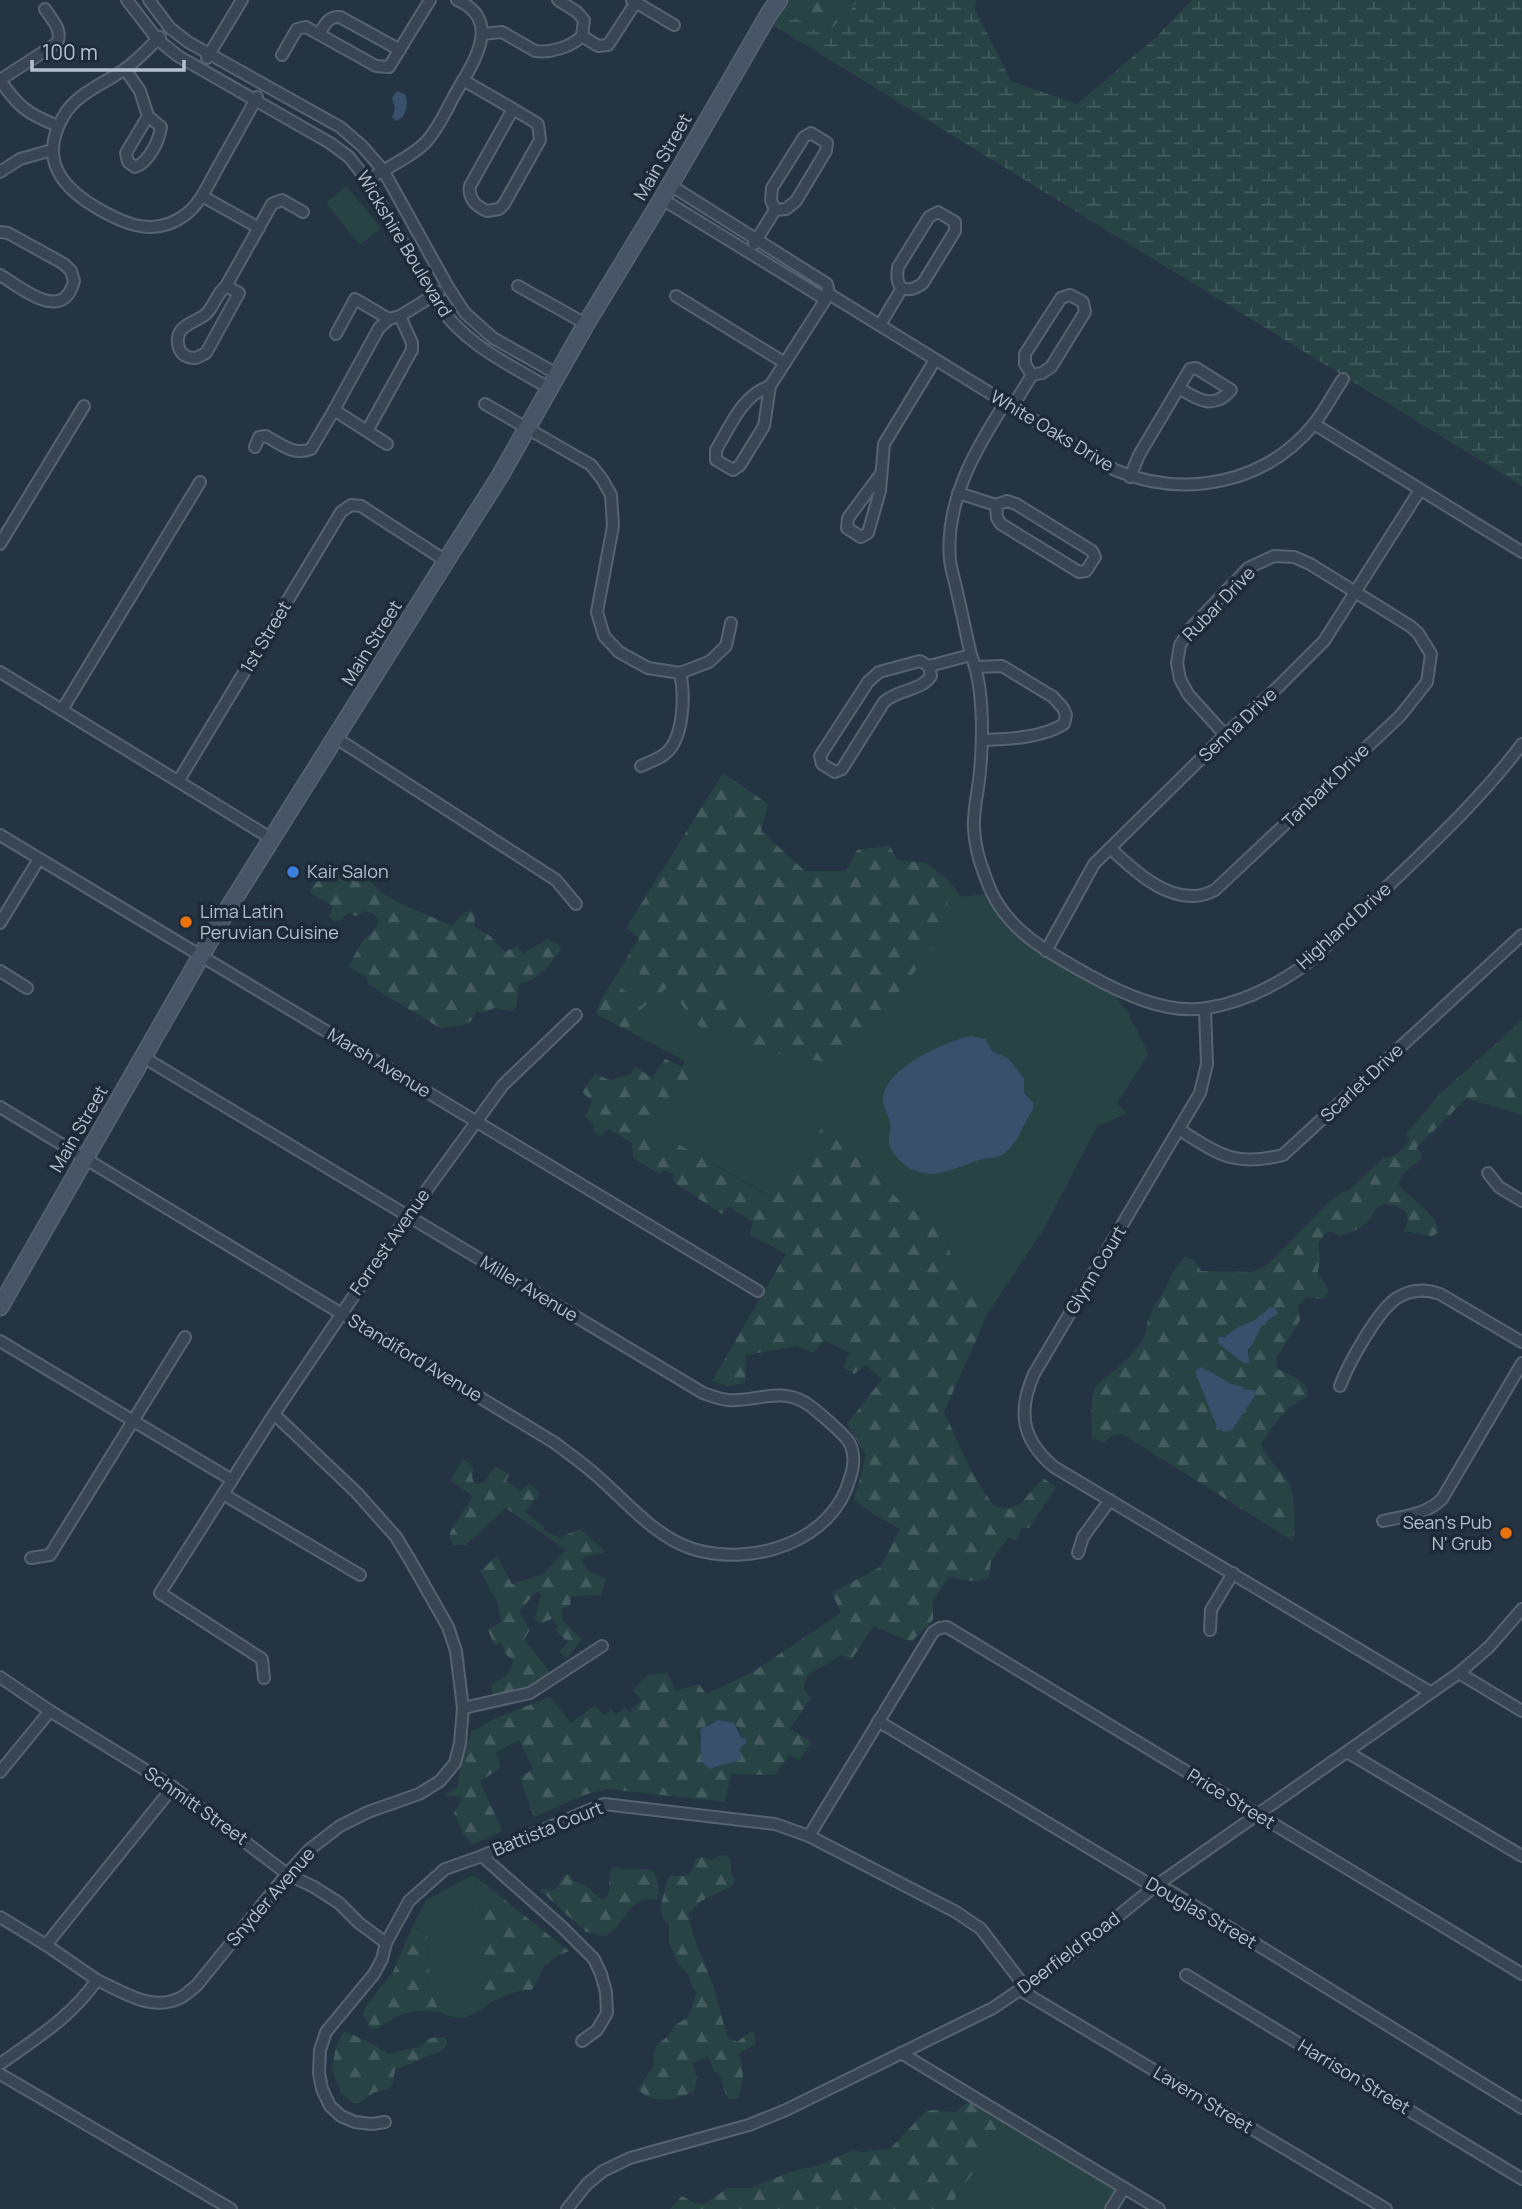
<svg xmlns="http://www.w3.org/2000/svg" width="1522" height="2209" font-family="Manrope,sans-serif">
<defs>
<pattern id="forest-firs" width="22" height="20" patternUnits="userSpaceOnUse" patternTransform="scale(1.75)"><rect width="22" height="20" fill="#274344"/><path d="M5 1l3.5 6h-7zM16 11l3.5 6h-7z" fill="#445c5e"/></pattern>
<pattern id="wetland-marsh" width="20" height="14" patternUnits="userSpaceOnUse" patternTransform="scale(1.75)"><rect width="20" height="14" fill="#274344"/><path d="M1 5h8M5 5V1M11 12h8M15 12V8" fill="none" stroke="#445c5e"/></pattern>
</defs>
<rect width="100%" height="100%" fill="#253443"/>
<g fill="#274344">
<polygon points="346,186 381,228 360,245 326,203"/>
<polygon points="761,831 805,871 846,871 852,861 926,863 949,881 961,897 992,893 1008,919 1106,984 1127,1011 1149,1054 1117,1103 1127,1114 1097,1126 1045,1227 988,1313 953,1263 944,1230 904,1204 888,1190 841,1125 821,1129 773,1198 649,1127 699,1075 682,1067 685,1061 596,1014 601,1000"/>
<path d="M 473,1875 L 476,1877 L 475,1885 L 480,1904 L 478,1932 L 480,1939 L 480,1978 L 488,2004 C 472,2018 458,2022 439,2012 L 428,1984 L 429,1973 L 428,1937 L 417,1928 L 412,1928 L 426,1900 Z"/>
<polygon points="1011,2120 1124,2188 1111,2209 959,2209 955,2198"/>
</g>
<g fill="url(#forest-firs)" fill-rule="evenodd">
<polygon points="779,0 860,0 824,36 775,5"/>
<path d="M 723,773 L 768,804 L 761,831 L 805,871 L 846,871 L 857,850 L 890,846 L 897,860 L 926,863 L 949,881 L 943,893 L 948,904 L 945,932 L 852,1053 L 840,1065 L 795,1056 L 744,1049 L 728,1034 L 709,1035 L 695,1022 L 668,987 L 641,1009 L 627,1030 L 596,1014 L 601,1000 L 639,938 L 626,928 ZM 739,966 L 773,1010 L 750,1027 L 717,983 ZM 635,969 L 657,991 L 640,1007 L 619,985 Z"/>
<path d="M 335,865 L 345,870 L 353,879 L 362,877 L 363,875 C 373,883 379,892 389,897 C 409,909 431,916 452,926 L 464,912 L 472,911 L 475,916 L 474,926 L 490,936 L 505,952 L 517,946 L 523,954 L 547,939 L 558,944 L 561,949 C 555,960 534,984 521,983 L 518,986 L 517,1006 L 511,1011 L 494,1008 L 484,1013 L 477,1011 L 471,1021 L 464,1025 L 440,1028 L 369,985 L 366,976 L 348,967 L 363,940 L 373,932 L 379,921 L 373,913 L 364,911 L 356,916 L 348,913 L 341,920 L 335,921 L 329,917 L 332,910 L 332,906 L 309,892 L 318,880 L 316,875 L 319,869 L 332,868 Z"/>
<path d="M 1522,1020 L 1522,1115 L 1467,1098 L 1416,1148 L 1421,1153 L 1422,1158 C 1413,1168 1401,1170 1399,1185 C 1410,1199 1440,1215 1438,1233 L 1432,1236 L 1404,1231 L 1408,1220 L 1405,1211 C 1396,1206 1383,1199 1375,1210 C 1372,1213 1372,1217 1369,1220 C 1363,1228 1350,1233 1340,1236 L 1332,1232 L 1326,1233 C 1314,1245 1320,1245 1320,1259 C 1320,1265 1317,1269 1318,1276 L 1325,1283 L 1328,1291 L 1324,1298 L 1316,1299 L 1307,1297 L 1298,1306 L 1300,1320 L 1276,1359 L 1277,1369 L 1298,1379 L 1307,1387 L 1308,1395 L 1304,1399 C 1288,1403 1270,1430 1261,1444 C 1267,1460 1278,1467 1287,1480 C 1296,1493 1296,1526 1293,1541 L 1122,1434 L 1112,1436 L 1104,1442 L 1091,1438 C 1094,1422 1088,1404 1095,1389 C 1100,1379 1110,1375 1119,1367 C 1126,1361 1135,1351 1141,1343 C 1147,1334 1145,1327 1149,1318 C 1152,1308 1157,1302 1162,1294 C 1171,1279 1171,1271 1185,1257 L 1194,1260 L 1201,1271 L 1251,1272 L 1267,1265 L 1329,1202 L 1344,1191 L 1349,1190 L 1383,1158 L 1392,1157 L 1398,1153 L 1410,1140 L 1406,1134 L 1440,1094 ZM 1270,1307 L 1272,1317 C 1270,1318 1263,1322 1261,1324 C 1257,1331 1248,1351 1248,1359 L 1243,1363 L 1218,1343 L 1222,1337 L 1233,1332 L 1240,1326 L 1255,1320 ZM 1203,1368 L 1234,1386 L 1254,1390 L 1255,1396 L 1232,1430 L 1221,1431 Z"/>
<path d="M 665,1059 L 699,1075 L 649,1127 L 772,1198 L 821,1129 L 841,1125 L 888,1190 L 904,1204 L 944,1230 L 953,1263 L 988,1313 L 944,1412 C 959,1444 972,1477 994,1506 L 1010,1509 L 1022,1502 L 1043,1478 L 1056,1487 L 1029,1528 L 1022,1528 L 1016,1540 L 1008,1538 L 991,1561 L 989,1577 C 978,1585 962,1579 949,1577 L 933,1600 L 933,1620 L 911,1642 L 874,1626 L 851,1660 L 841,1655 L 807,1676 L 803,1689 L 811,1698 L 790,1729 L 812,1742 L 799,1760 L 789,1755 L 775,1775 L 731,1774 L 725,1802 L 608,1789 L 584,1795 L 534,1817 L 520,1778 L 533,1769 L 519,1740 L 496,1752 L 501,1768 L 480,1781 L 502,1831 L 472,1845 L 463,1833 L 454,1813 L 463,1797 L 444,1796 L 458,1787 C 458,1768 466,1750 471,1732 L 494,1719 L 550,1697 L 571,1723 L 595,1705 L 604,1715 L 611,1710 L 616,1715 L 625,1707 L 630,1712 L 642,1700 L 633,1690 L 648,1675 L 668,1673 L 675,1691 L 699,1684 L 706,1694 L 751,1673 L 841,1613 L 832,1593 L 880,1567 L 900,1529 L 873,1514 L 854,1500 L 866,1455 L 847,1424 L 882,1379 L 866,1365 L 854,1374 L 843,1367 L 850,1353 L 824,1340 L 813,1353 L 797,1346 L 746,1355 L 745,1383 L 727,1386 L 712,1381 L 786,1254 L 750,1235 L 753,1222 L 728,1206 L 722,1214 L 675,1183 L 672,1177 L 674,1174 L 663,1170 L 660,1174 L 633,1158 L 632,1143 L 608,1129 L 601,1136 L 593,1131 L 594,1123 L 585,1117 L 592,1101 L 582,1092 L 595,1074 L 610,1080 L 631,1074 L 635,1067 L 652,1078 ZM 718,1720 L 738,1727 L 742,1737 L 738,1761 L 719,1764 L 714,1767 L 701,1758 L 702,1752 L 699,1736 L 707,1724 Z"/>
<path d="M 463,1459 L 474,1467 L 472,1477 L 474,1483 L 479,1484 L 485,1481 L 495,1466 L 509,1474 L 506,1481 L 521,1491 L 529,1484 L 540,1493 L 525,1512 L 544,1527 L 544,1530 L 559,1538 L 580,1529 L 606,1552 L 585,1556 L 582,1562 C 587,1573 595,1575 607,1578 L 601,1595 L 571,1596 L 570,1606 L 561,1609 L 563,1621 L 582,1639 L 567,1658 L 559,1652 L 568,1642 L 555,1630 L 558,1626 L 552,1619 L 539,1624 L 535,1618 L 541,1595 L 540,1592 L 536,1592 L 519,1611 L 530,1630 L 524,1639 L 550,1672 L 528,1687 L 494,1698 L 491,1684 C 503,1679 511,1675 513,1661 L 505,1653 L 501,1642 L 494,1645 L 488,1630 L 502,1621 L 497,1602 L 480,1571 L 497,1556 L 512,1584 L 543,1574 L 566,1550 L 506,1508 L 466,1545 L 454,1545 L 450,1538 L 450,1532 L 473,1496 L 450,1480 Z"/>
<path d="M 727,1855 L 731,1860 L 731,1874 L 735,1879 L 733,1885 L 701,1901 L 688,1914 L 694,1937 L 714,1988 L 727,2036 L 737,2042 L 750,2032 L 754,2032 L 756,2044 L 739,2053 L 743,2075 L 740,2093 L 737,2099 L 729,2099 C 722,2091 724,2082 719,2073 L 714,2071 L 708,2056 L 692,2063 L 697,2078 L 694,2092 C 675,2099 654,2106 638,2089 L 654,2065 L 654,2051 L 657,2045 L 669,2035 L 675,2025 L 687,2018 L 697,1993 L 691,1985 L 689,1975 L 678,1964 L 669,1942 L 669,1924 C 652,1912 666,1896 667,1880 L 670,1876 L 686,1876 L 691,1871 L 696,1859 L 701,1857 L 712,1860 L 718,1856 Z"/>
<path d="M 616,1867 C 629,1872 640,1867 653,1871 C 658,1879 661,1891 657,1899 C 653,1900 649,1898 645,1899 C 627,1904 622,1928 606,1936 L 586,1932 L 539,1889 L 555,1890 L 563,1877 L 569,1874 C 576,1885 578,1881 587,1887 C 592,1890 596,1896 601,1899 L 606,1898 L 609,1892 L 610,1870 Z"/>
<path d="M 476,1877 L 569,1951 L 557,1956 L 544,1966 L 532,1990 C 516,1990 502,1996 488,2004 L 480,1979 L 480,1939 L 478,1932 L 480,1904 L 475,1885 Z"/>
<path d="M 412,1928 L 421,1930 L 428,1937 L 429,1973 L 428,1984 L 439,2012 C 410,2007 399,2014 376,2029 L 369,2027 L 363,2014 L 366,2006 L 393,1972 Z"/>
<polygon points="344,2031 369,2042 388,2054 418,2047 431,2038 443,2037 447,2040 447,2044 443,2050 395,2070 392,2086 388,2089 375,2092 359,2103 353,2103 341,2093 332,2070 336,2046"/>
<polygon points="974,2097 1011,2120 955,2198 959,2209 670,2209 682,2196 695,2203 704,2204 728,2188 751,2188 790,2172 820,2165 853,2150 863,2152 890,2149 924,2113 931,2110 956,2112"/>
</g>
<polygon fill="url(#wetland-marsh)" points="860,0 976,0 975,9 1011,81 1077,104 1154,39 1192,0 1522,0 1522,486 765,20 775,5 824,36"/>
<g fill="#38506b">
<path d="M 397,91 L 405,94 C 409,104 407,117 396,121 L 392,117 L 395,108 L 392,98 Z"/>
<path d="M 971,1036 L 985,1039 L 993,1052 L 1008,1058 L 1019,1072 L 1024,1078 L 1024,1093 L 1033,1103 L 1033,1109 C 1024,1123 1018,1143 1004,1154 C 997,1159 987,1157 979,1160 C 954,1168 934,1182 908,1167 C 902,1163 897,1159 893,1152 C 884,1138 893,1132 890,1122 C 888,1113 882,1107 883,1097 C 887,1067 945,1042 971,1036 Z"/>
<path d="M 1270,1307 L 1275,1308 L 1278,1314 C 1255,1326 1262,1332 1248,1350 L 1249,1364 L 1243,1363 L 1218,1343 L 1218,1337 L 1224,1337 L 1240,1326 L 1255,1320 Z"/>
<path d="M 1199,1368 C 1215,1370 1226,1386 1242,1386 L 1244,1389 L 1254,1390 L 1255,1396 L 1232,1430 L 1224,1432 L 1217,1427 L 1196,1374 L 1195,1371 Z"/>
<path d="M 718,1720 L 734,1723 L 741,1737 L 746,1739 L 746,1743 C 738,1749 739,1750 741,1759 C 733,1764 720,1764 710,1769 L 702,1762 C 701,1755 700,1735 701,1729 Z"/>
</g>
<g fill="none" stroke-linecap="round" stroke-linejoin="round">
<g stroke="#586370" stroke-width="14">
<g id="street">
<path d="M 127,0 L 157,39 L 178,56 L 330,143 L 349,157 L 367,180 L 436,301 C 462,343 508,364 549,388"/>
<polyline points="149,0 170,28 188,42 340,127 362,146 383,170 448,287 465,313 493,338 557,374"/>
<polyline points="632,0 674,25"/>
<path d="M 45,9 C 52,20 63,30 57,43 L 0,80 C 18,107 28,114 58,126"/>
<path d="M 319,34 C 325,25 328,16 340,17 L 400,50"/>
<path d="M 482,34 L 502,32 L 535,51 C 551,53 571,47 582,36 L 584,20 L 577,12 L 558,0"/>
<polyline points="582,36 598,46 608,45 636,2"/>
<path d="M 160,37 C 149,47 138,60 125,69 C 104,84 76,93 63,117 C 39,159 61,187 97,208 C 126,225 155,237 185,215 C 201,203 209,183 218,167 C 231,144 244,121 257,97"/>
<polyline points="282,55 297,29 306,27 376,66 389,67 430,0"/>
<polyline points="207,58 242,0"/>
<path d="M 125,69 L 140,91 L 148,116 L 126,153 L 128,162 L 135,167 C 149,162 159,141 161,127 L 148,116"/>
<path d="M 463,80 L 513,109 L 470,186 C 468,199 476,206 487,211 L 499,209 L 504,204 L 540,140 L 538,124 L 513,109"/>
<polyline points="0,172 20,159 52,150"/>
<path d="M 367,180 C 386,168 410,158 426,142 C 438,129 446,111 454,96 C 471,66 505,21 457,0"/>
<polyline points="202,196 259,228"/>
<polyline points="662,199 820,296 829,294 827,284 670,185"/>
<path d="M 0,232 L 8,233 L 64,264 L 71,271 L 74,281 C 63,324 22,288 0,275"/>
<polyline points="754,244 775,210 771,200 772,188 804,137 811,133 827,143 826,151 796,201 786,209 775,210"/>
<path d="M 226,286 L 239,293 L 206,353 L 196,358 C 188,358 182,356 179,348 C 172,324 196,324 207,313 C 215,304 217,293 226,286 L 272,204 L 282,200 L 303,212"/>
<polyline points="518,286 586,324"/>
<polyline points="676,296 785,363"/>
<path d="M 880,325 L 902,288 C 896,282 897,275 898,267 L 929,217 L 938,212 L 955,222 L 955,231 L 923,283 C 916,288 911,291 902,288"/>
<polyline points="336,334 355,299 389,319"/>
<path d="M 770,386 C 742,395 730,427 716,450 L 716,460 L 733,470 L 740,465 L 764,426 L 770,386 L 829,294 L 1115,470 C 1184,499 1265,484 1314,424 C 1325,410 1333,394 1343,379"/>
<path d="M 1005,403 C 975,450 945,501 950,560 C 951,570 955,581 957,592 C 962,613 966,634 971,655 C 985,689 983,745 979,781 C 977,796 973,813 974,828 C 975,850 982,869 990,889 C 1009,932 1048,952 1087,974 C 1121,993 1167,1015 1207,1008 C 1240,1003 1271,988 1299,969 C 1322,953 1344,927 1365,908 C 1419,856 1477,804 1522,744"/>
<polyline points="485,404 591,465 602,479 611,495 613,526 597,612 604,636 619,652 648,668 680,673 709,662 726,646 731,623"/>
<polyline points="1012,407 1032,375 1042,373 1051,367 1085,312 1083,302 1070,295 1061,298 1025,354 1025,364 1032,375"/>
<polyline points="334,410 387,444"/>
<polyline points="1314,424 1522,552"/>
<polyline points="367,431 412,350 412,343 400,316"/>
<path d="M 255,447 L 259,437 L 266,436 C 280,444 294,456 311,449 L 334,410 L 379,328 L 389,319 L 400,316 L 439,292"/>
<polyline points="880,475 848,518 847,528 861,537 868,533 880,491 884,444 935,360"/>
<path d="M 1130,477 L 1139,455 L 1190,369 L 1196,368 L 1231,390 C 1214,410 1198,400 1179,388"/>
<polyline points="958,493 996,505 997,518 1001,524 1079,572 1086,571 1095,557 1092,551 1016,504 1007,501 996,505"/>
<polyline points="0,544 84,406"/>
<path d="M 929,666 L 931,676 C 921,691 898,689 884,702 L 842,769 L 835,772 L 822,764 L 820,756 L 868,682 L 879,672 L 920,661 L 929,666 L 971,655"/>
<path d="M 976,667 L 1002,666 L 1053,697 L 1063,708 L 1066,715 L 1064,724 C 1041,738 1010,739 984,740"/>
<polyline points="0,672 272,839"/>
<polyline points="62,710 200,482"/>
<polyline points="336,738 556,880 576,904"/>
<path d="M 641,766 C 649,762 660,759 666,753 C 684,738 685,694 680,673"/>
<polyline points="179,780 341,512 351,505 361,506 446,561"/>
<polyline points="0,835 758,1291"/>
<path d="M 1110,848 C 1133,869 1161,897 1194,896 C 1201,896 1209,893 1215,890 L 1400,716 L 1427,682 L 1431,654 L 1418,633 L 1410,626 L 1310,564 L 1294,557 L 1274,556 L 1248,568 L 1191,628 L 1180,645 L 1177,663 L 1180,679 L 1188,694 L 1225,735"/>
<polyline points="0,923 39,859"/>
<polyline points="1046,951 1094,864 1225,735 1279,686 1324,641 1420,490"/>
<polyline points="0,971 27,988"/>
<path d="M 1205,1009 L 1207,1064 L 1200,1093 L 1034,1374 C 1017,1412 1022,1440 1054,1467 L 1430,1692"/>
<path d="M 0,1107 L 555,1443 C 569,1454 584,1464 597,1476 C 627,1502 655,1537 693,1549 C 752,1567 833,1542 850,1478 C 854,1467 855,1453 849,1442 C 843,1433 815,1409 806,1403 C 780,1387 755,1402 728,1400 C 719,1399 711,1396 703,1393 L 143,1057"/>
<path d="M 1180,1130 C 1220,1155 1234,1167 1283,1155 L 1522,935"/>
<polyline points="1488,1173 1499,1187 1522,1201"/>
<polyline points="0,1341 232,1480"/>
<path d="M 1340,1386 C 1348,1364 1378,1310 1397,1298 C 1411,1289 1426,1289 1440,1294 L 1522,1342"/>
<polyline points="223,1494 360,1575"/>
<path d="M 1383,1521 C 1405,1516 1425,1515 1442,1499 L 1522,1363"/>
<polyline points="1078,1553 1083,1537 1110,1500"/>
<polyline points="31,1558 50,1555 185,1337"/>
<polyline points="1210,1630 1211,1610 1233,1573"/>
<polyline points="1459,1673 1522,1711"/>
<polyline points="0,1677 50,1711 173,1787 287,1874 314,1887 339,1903 359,1923 386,1943"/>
<polyline points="264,1678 262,1659 160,1593 274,1414 407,1217 503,1085 576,1015"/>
<polyline points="463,1708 530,1693 602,1646"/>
<polyline points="878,1721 1154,1887 1170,1891 1522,2108"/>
<polyline points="1347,1752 1522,1856"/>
<polyline points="0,1772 50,1711"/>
<polyline points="809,1836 933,1632 940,1628 947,1627 1522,1974"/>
<polyline points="482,1856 561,1926 594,1959 601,1974 606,1992 607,2013 597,2030 582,2041"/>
<polyline points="0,1917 46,1945 97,1980"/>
<polyline points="46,1945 173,1787"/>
<polyline points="1186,1975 1522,2179"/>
<polyline points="1020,1990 1386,2209"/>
<polyline points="901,2053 1159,2209"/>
<path d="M 0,2064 C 38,2037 70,2018 97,1980 C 123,1992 151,2012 180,1998 C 186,1995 192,1989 197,1985 L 287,1874 L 310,1849 L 340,1826 L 368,1812 L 419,1794 L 440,1781 L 455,1763 L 460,1743 L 463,1708 L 456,1651 L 448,1627 L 410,1560 L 396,1537 L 357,1493 L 274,1414"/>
<polyline points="0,2074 231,2209"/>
<polyline points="385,2122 372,2124 355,2122 341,2116 330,2106 322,2089 319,2073 320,2050 326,2032 374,1974 382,1959 386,1943 409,1901 445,1869 482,1856 604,1804 775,1824 809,1836 956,1912 981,1929 1025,1987"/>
<polyline points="567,2209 587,2184 603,2171 630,2158 749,2125 786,2110 993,2008 1068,1957 1154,1887 1459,1673 1489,1647 1522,1609"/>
<polyline points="1111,2209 1124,2188"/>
</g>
</g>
<g stroke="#586370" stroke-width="19">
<polyline id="secondary" points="0,1307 229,907 446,561 500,476 586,324 662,199 770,12 779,0"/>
</g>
<use href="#street" stroke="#394553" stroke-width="10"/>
<use href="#secondary" stroke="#475566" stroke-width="16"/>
</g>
<circle fill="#3f7fe0" stroke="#1e2a38" stroke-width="2.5" cx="293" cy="872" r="7"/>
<g fill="#e8710a" stroke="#1e2a38" stroke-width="2.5">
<circle cx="186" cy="922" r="7"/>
<circle cx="1506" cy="1533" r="7"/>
</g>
<g text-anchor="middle" stroke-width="7" stroke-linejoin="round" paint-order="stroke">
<g font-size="18" fill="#b7c0cd" stroke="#1e2a38">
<text transform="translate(663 157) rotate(-60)" y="6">Main Street</text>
<text transform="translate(404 244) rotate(59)" y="6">Wickshire Boulevard</text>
<text transform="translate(1052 431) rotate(31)" y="6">White Oaks Drive</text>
<text transform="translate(1219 604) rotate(-46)" y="6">Rubar Drive</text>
<text transform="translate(266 637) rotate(-59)" y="6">1st Street</text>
<text transform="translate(372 643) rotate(-58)" y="6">Main Street</text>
<text transform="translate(1238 725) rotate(-43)" y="6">Senna Drive</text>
<text transform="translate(1326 786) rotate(-44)" y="6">Tanbark Drive</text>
<text transform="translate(1344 926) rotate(-42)" y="6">Highland Drive</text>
<text transform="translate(379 1063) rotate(31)" y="6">Marsh Avenue</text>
<text transform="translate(1362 1083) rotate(-43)" y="6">Scarlet Drive</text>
<text transform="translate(79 1129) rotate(-60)" y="6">Main Street</text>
<text transform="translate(390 1242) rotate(-55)" y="6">Forrest Avenue</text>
<text transform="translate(1096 1270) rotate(-59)" y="6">Glynn Court</text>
<text transform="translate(529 1289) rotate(31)" y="6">Miller Avenue</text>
<text transform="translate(415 1358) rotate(31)" y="6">Standiford Avenue</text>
<text transform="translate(1231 1799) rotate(31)" y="6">Price Street</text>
<text transform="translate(196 1806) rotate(35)" y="6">Schmitt Street</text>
<text transform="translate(548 1829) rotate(-22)" y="6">Battista Court</text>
<text transform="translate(271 1897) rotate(-49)" y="6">Snyder Avenue</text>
<text transform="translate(1201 1913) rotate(30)" y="6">Douglas Street</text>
<text transform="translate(1069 1953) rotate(-37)" y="6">Deerfield Road</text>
<text transform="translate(1354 2077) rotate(31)" y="6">Harrison Street</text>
<text transform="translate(1203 2100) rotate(31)" y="6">Lavern Street</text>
</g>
<g font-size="18" fill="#b7c0cd" stroke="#1e2a38" text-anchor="start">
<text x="307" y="878">Kair Salon</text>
<text x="200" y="918">Lima Latin<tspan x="200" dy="21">Peruvian Cuisine</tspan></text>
<text x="1492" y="1529" text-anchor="end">Sean's Pub<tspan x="1492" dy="21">N' Grub</tspan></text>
</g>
</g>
<path d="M32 60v10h152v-10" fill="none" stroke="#b7c0cd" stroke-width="3.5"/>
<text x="42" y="60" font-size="21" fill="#b7c0cd" stroke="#1e2a38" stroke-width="5" paint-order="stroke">100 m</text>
</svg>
